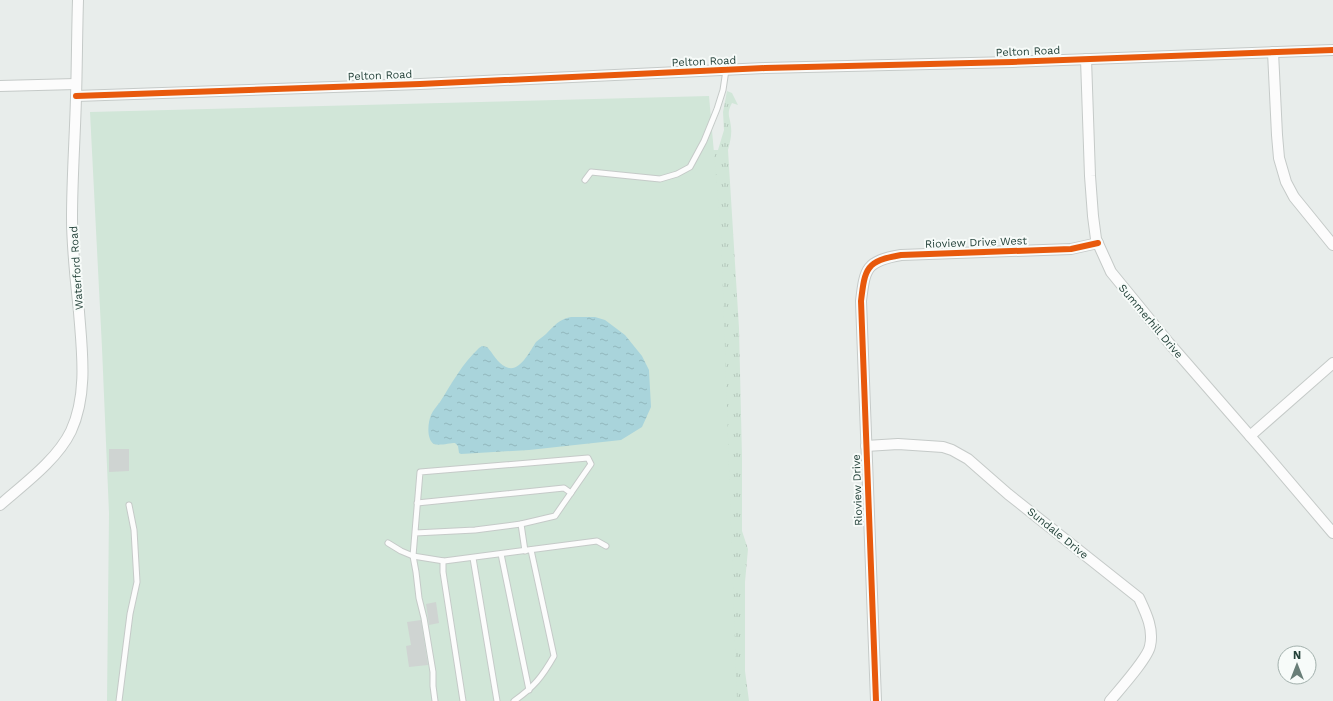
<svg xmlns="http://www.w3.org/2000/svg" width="1333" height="701" font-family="'Work Sans',sans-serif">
<defs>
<pattern id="grass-tufts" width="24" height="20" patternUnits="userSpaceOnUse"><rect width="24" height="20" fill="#d1e6d8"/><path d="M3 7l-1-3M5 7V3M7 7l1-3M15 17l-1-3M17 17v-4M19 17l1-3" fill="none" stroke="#b3c6ba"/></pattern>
<pattern id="water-ripples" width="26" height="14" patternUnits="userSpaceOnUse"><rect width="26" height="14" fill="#a9d4db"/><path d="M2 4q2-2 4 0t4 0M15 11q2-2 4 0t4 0" fill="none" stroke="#91b7bd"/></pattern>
</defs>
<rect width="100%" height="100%" fill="#e8edeb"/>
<path fill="url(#grass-tufts)" d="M 727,91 L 732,93 L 738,105 L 732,103 C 726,114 730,116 731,127 C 732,135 730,142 728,150 L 739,328 L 742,457 L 742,531 L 748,549 L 745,582 L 745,671 L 749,701 L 729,701 L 709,150 L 718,150 L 724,130 L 723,112 Z"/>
<polygon fill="#d1e6d8" points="709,96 721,233 737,701 107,701 109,513 102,348 90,112"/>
<path fill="url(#water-ripples)" d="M 571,317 L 595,317 L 605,320 L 625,335 L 642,356 L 649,370 L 651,407 L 642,427 L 621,440 L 529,450 L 461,454 L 459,453 L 458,446 L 455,443 C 450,443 439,446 434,444 C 426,439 428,422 431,415 C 433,410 437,406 440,402 C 452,383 462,364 479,348 L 482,346 L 487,347 C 493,353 497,363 506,367 C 519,374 530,351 536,342 C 539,339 543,337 546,334 C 554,326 559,319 571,317 Z"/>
<g fill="#cfd4d2">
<polygon points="109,449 129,449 129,471 109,472"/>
<polygon points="436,602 439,623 429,625 426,604"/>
<polygon points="421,620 428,665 409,667 406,646 411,645 407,622"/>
</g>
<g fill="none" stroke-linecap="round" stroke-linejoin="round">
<g stroke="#c5cac8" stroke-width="7">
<g id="lane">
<polyline points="585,180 591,172 660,179 677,174 690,167 704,141 717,109 723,90 726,70"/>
<polyline points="417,503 564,488 571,493"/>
<polyline points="521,524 525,551"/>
<polyline points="415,533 475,530 521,524 555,516 591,464 588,458 420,472 413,556 416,572 419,598 424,618 433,672 433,686 435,701"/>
<polyline points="388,543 401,551 413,556 444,561 597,541 606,546"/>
<polyline points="501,554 529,690"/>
<polyline points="473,558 497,701"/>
<polyline points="443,561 443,572 463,701"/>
<polyline points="119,701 130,614 137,582 134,530 129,505"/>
<path d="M 514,701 C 534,687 542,677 554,656 L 531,550"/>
</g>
</g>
<g stroke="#c5cac8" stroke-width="12">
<g id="street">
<polyline points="1273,52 1277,135 1279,158 1286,182 1294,197 1333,245"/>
<polyline points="1086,59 1090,176 1093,216 1096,239 1111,272 1169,343 1264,452 1333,533"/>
<polyline points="0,86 76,84"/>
<polyline points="76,96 420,84 765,68 1012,62 1333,50"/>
<polyline points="1250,436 1333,363"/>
<path d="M 866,446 L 898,444 L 943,447 L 952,450 L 968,459 L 1008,494 L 1139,598 C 1146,613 1154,629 1150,646 C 1148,658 1119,690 1110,701"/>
<path d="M 0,505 C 24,484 57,460 71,431 C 88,394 82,351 79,312 C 76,281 72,250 72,218 C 72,178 75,137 76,97 C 77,65 77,32 78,0"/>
<path d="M 876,701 L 861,301 C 865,268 866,261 901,255 L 1071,249 L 1098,243"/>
</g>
</g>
<use href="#lane" stroke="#fcfcfc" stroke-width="5"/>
<use href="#street" stroke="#fcfcfc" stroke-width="10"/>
<g stroke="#f7fbf9" stroke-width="8">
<g id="cycleway">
<polyline points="76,96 420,84 765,68 1012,62 1333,50"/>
<path d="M 876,701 L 861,301 C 865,268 866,261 901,255 L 1071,249 L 1098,243"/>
</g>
</g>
<use href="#cycleway" stroke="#e8590c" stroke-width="6"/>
</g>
<g text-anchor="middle" stroke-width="4" stroke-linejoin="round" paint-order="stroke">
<g font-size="11" fill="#24423a" stroke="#f7fbf9">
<text transform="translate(1028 51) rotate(-2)" y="4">Pelton Road</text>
<text transform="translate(704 61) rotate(-2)" y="4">Pelton Road</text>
<text transform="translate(380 75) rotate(-2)" y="4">Pelton Road</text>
<text transform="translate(976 242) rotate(-2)" y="4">Rioview Drive West</text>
<text transform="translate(76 268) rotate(-94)" y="4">Waterford Road</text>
<text transform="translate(1151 321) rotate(50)" y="4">Summerhill Drive</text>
<text transform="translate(857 490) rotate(-92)" y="4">Rioview Drive</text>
<text transform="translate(1058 533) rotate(39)" y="4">Sundale Drive</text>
</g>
</g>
<g transform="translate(1297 665)"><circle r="19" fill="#f7fbf9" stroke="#a3b1ad"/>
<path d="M0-3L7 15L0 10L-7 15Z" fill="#697e78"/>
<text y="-6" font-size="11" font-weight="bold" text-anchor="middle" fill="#24423a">N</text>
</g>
</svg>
